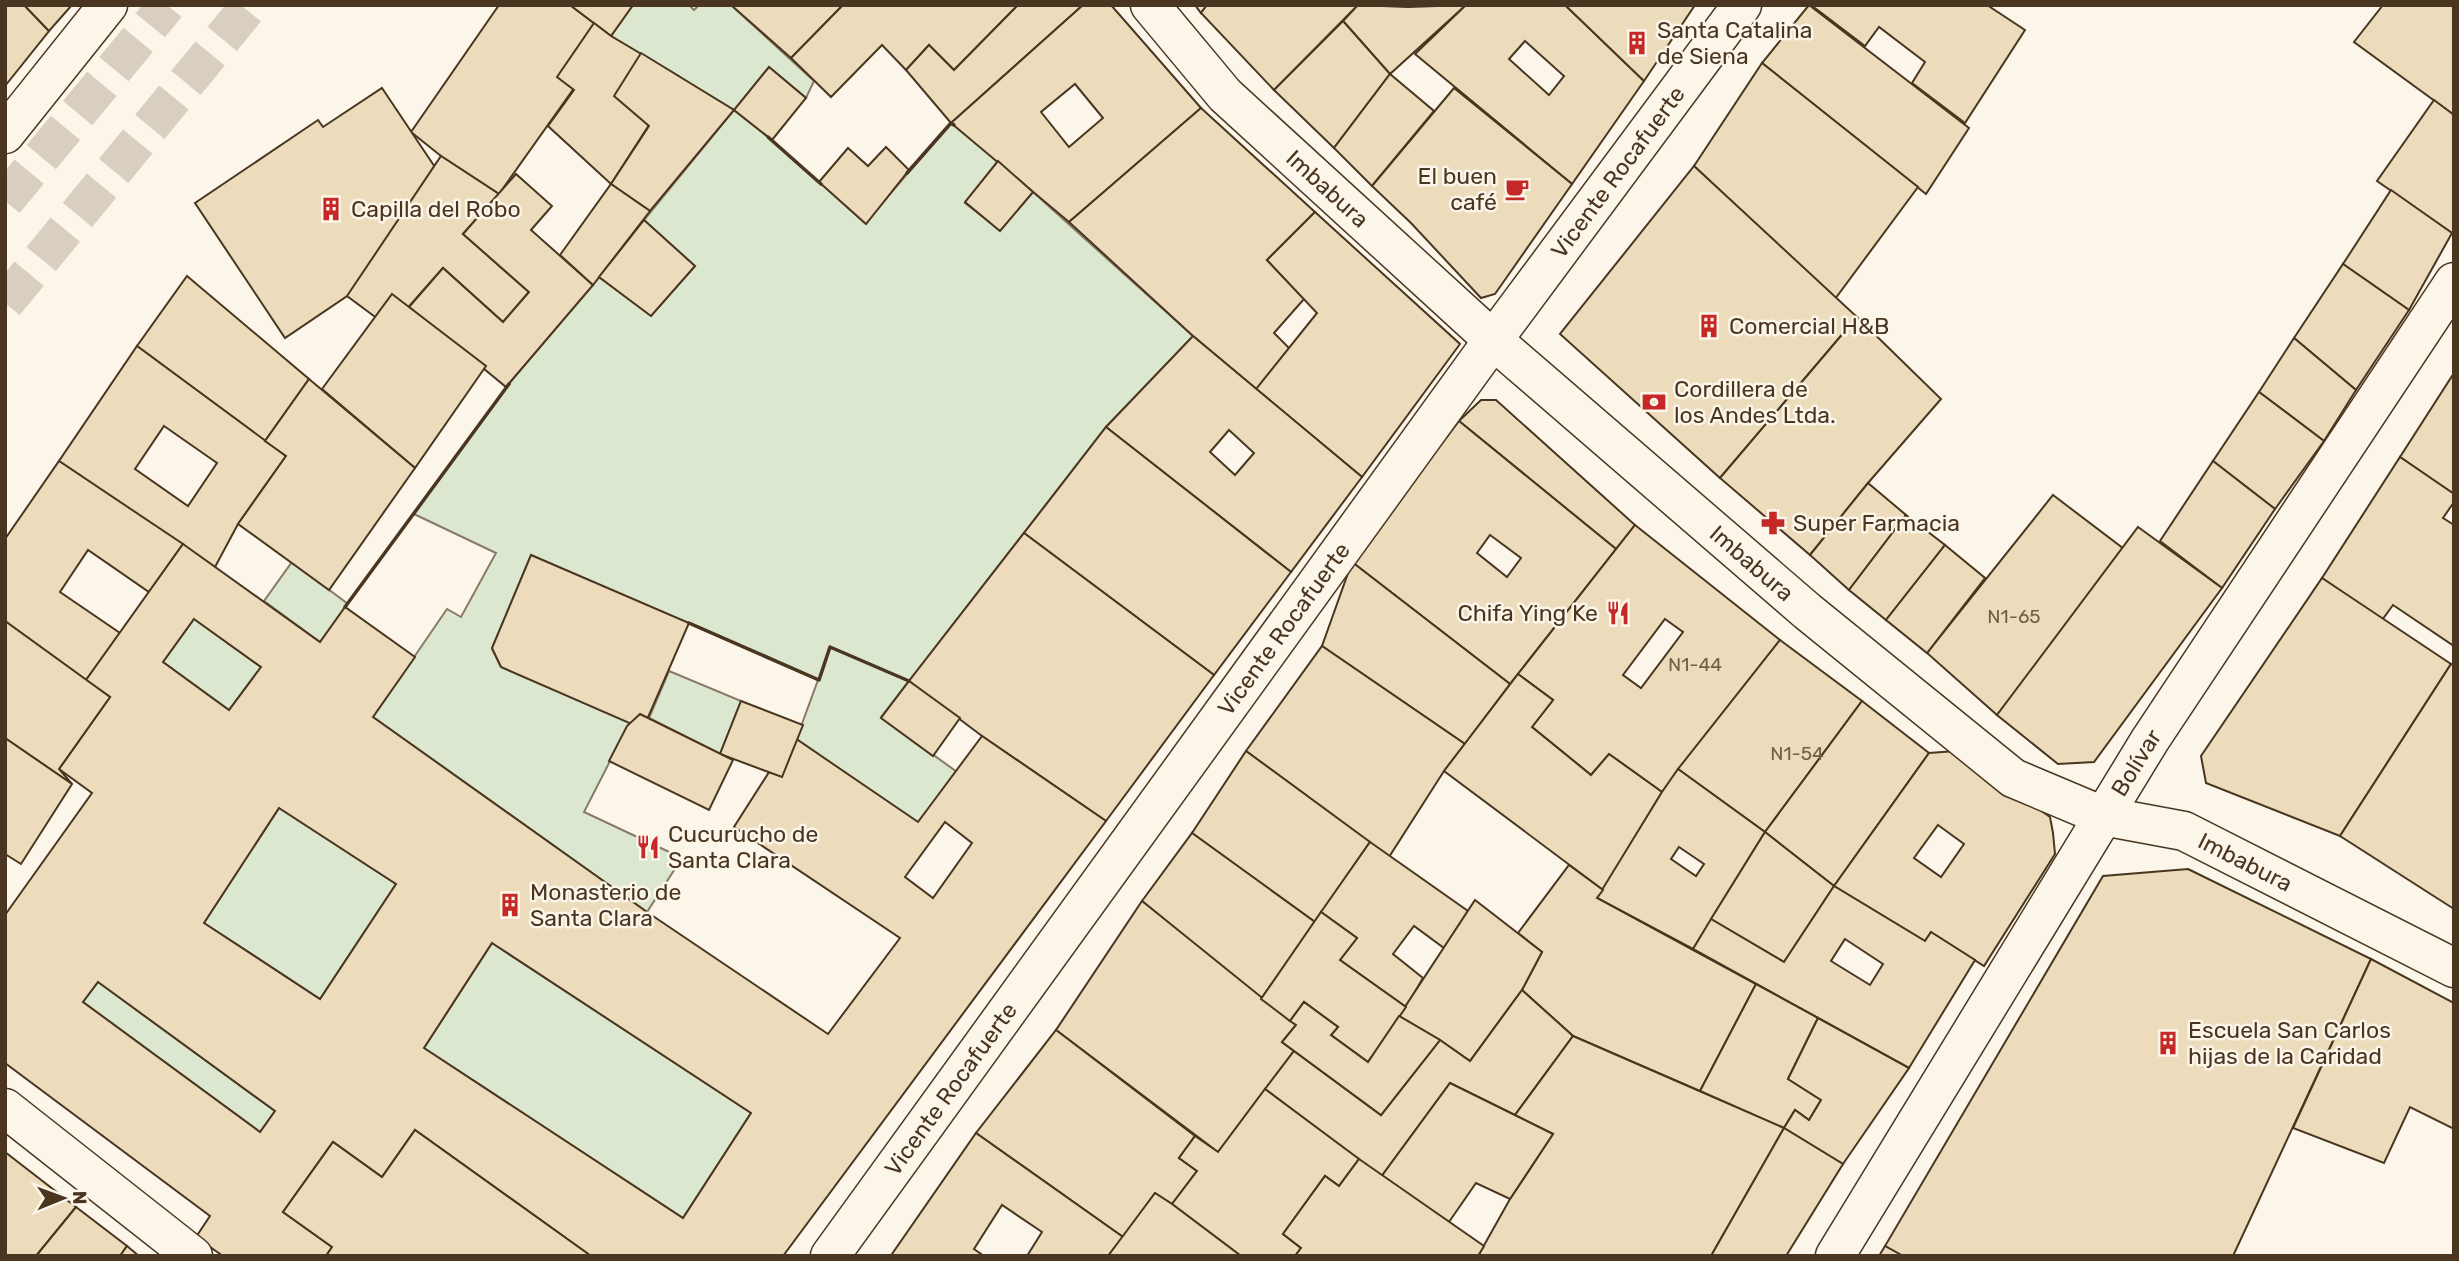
<svg xmlns="http://www.w3.org/2000/svg" width="2459" height="1261" font-family="Rubik,sans-serif">
<rect width="100%" height="100%" fill="#fbf6e9"/>
<g fill="#dce7d0" stroke="#887966" stroke-width="2">
<polygon points="633,5 689,5 694,10 699,5 731,5 814,81 806,98 769,67 734,110 772,140 865,223 951,123 998,161 965,203 1000,230 1033,192 1193,336 1106,427 881,717 957,772 918,822 796,740 818,680 531,555 492,649 501,667 630,722 584,812 682,858 647,912 373,717 447,609 461,617 496,553 414,514 506,387 599,277 651,316 695,266 644,220 734,110 611,36"/>
<polygon points="292,562 348,604 320,642 264,601"/>
<polygon points="194,619 261,667 229,710 163,662"/>
<polygon points="669,671 741,701 720,754 649,718"/>
<polygon points="279,808 396,884 320,999 204,923"/>
<polygon points="492,943 751,1113 683,1218 424,1048"/>
<polygon points="98,982 275,1111 260,1132 83,1002"/>
</g>
<g fill="#ecdcbc" stroke="#4a3520" stroke-width="2" fill-rule="evenodd">
<polygon points="5,5 24,5 49,31 5,86"/>
<polygon points="24,5 72,5 49,31"/>
<polygon points="499,5 570,5 611,36 499,194 441,156 411,132"/>
<polygon points="570,5 633,5 611,36"/>
<polygon points="731,5 843,5 791,58"/>
<polygon points="843,5 1018,5 954,70 929,45 906,70 882,45 831,97 791,58"/>
<polygon points="1018,5 1083,5 951,123 906,70 929,45 954,70"/>
<path d="M 1083,5 L 1111,5 L 1201,108 L 1069,222 L 951,123 ZM 1075,84 L 1103,118 L 1069,147 L 1041,112 Z"/>
<polygon points="1195,5 1207,5 1201,13"/>
<polygon points="1207,5 1358,5 1274,90 1201,13"/>
<polygon points="1358,5 1408,7 1466,5 1390,74 1343,21"/>
<path d="M 1466,5 L 1565,5 L 1644,81 L 1572,184 L 1415,54 ZM 1525,41 L 1564,76 L 1549,95 L 1509,59 Z"/>
<polygon points="1565,5 1695,5 1644,81"/>
<polygon points="1809,5 1969,128 1926,194 1762,63"/>
<polygon points="1811,5 1987,5 2025,30 1965,123 1912,83 1925,62 1879,27 1865,46"/>
<polygon points="2383,5 2454,5 2454,115 2354,42"/>
<polygon points="1343,21 1390,74 1334,148 1274,90"/>
<polygon points="594,23 611,36 680,77 611,184 548,126 574,90 557,77"/>
<polygon points="641,53 734,110 650,211 611,184 649,126 614,96"/>
<polygon points="1762,63 1918,187 1835,299 1694,166"/>
<polygon points="769,67 806,98 772,140 734,110"/>
<polygon points="1390,74 1434,111 1372,186 1334,148"/>
<polygon points="382,88 467,215 285,338 195,203 318,120 323,127"/>
<polygon points="1454,88 1572,184 1495,294 1481,298 1411,223 1372,186"/>
<polygon points="2434,100 2454,115 2454,230 2452,233 2377,181"/>
<polygon points="1201,108 1315,212 1267,260 1304,299 1274,333 1301,360 1269,400 1193,336 1069,222"/>
<polygon points="886,147 909,170 866,224 819,182 848,148 868,166"/>
<polygon points="441,156 499,194 463,234 529,292 503,322 443,268 390,328 347,296"/>
<polygon points="998,161 1033,192 1000,231 965,202"/>
<polygon points="1694,166 1857,317 1720,478 1560,334"/>
<polygon points="516,174 552,206 531,230 593,285 506,387 409,307 443,268 503,322 529,292 463,234"/>
<polygon points="611,184 650,211 593,285 560,255"/>
<polygon points="2391,190 2452,233 2409,310 2343,264"/>
<polygon points="1315,212 1460,344 1362,477 1256,389 1317,313 1267,260"/>
<polygon points="644,220 695,266 651,316 599,277"/>
<polygon points="2343,264 2409,310 2356,390 2294,338"/>
<polygon points="187,276 309,379 265,441 137,346"/>
<polygon points="392,294 486,366 415,468 322,389"/>
<polygon points="1857,317 1941,399 1868,483 1810,555 1720,478"/>
<path d="M 1193,336 L 1362,477 L 1291,572 L 1106,427 ZM 1229,430 L 1254,453 L 1235,475 L 1210,452 Z"/>
<polygon points="2294,338 2356,390 2324,441 2259,392"/>
<path d="M 137,346 L 286,456 L 238,524 L 215,567 L 59,461 ZM 164,426 L 217,463 L 188,506 L 135,469 Z"/>
<polygon points="2454,373 2454,494 2400,457"/>
<polygon points="309,379 415,468 329,590 238,524 286,456 265,441"/>
<polygon points="2259,392 2324,441 2275,509 2213,461"/>
<polygon points="1481,400 1496,400 1635,525 1616,549 1459,421"/>
<path d="M 1459,421 L 1616,549 L 1510,684 L 1352,562 ZM 1490,535 L 1521,558 L 1507,577 L 1477,553 Z"/>
<polygon points="1106,427 1291,572 1214,675 1024,533"/>
<polygon points="2400,457 2454,494 2454,502 2443,518 2454,525 2454,646 2393,605 2382,620 2322,578"/>
<polygon points="59,461 183,544 149,592 88,550 60,592 120,633 86,680 5,621 5,539"/>
<polygon points="2213,461 2275,509 2222,588 2160,541"/>
<polygon points="1868,483 1906,515 1849,590 1810,555"/>
<polygon points="2053,495 2124,549 1997,715 1927,653"/>
<polygon points="1906,515 1945,545 1886,620 1849,590"/>
<path d="M 1635,525 L 1780,640 L 1662,792 L 1609,754 L 1591,775 L 1532,727 L 1553,700 L 1518,674 ZM 1665,619 L 1683,632 L 1641,688 L 1623,675 Z"/>
<polygon points="2138,527 2222,588 2094,762 2058,764 1997,715"/>
<polygon points="1024,533 1214,675 1106,821 982,736 909,681"/>
<path d="M 183,544 L 320,642 L 345,607 L 415,657 L 373,717 L 647,912 L 828,1034 L 900,938 L 734,827 L 792,736 L 918,822 L 982,736 L 1106,821 L 783,1256 L 591,1256 L 415,1130 L 382,1177 L 333,1142 L 283,1212 L 332,1247 L 326,1256 L 223,1256 L 196,1237 L 210,1216 L 5,1063 L 5,915 L 92,793 L 59,769 L 110,697 L 86,680 ZM 194,619 L 261,667 L 229,710 L 163,662 ZM 279,808 L 396,884 L 320,999 L 204,923 ZM 945,822 L 972,843 L 933,898 L 905,877 ZM 492,943 L 751,1113 L 683,1218 L 424,1048 ZM 98,982 L 275,1111 L 260,1132 L 83,1002 Z"/>
<polygon points="1945,545 1985,578 1927,653 1886,620"/>
<polygon points="531,555 689,623 643,729 501,667 492,648"/>
<polygon points="1352,562 1510,684 1465,744 1322,646"/>
<polygon points="2322,578 2451,664 2340,836 2206,783 2201,756"/>
<polygon points="5,621 110,697 59,769 72,784 5,738"/>
<polygon points="1780,640 1862,701 1765,832 1678,769"/>
<polygon points="1322,646 1465,744 1444,771 1389,857 1246,751"/>
<polygon points="2451,664 2454,666 2454,909 2340,836"/>
<polygon points="1518,674 1553,700 1532,727 1591,775 1609,754 1662,792 1603,890 1444,771"/>
<polygon points="909,681 960,718 933,756 881,718"/>
<polygon points="741,701 803,725 782,777 720,754"/>
<polygon points="1862,701 1929,753 1834,886 1765,832"/>
<polygon points="640,714 733,760 709,810 609,761 627,726"/>
<polygon points="5,738 72,784 21,864 5,854"/>
<polygon points="1246,751 1370,842 1315,922 1192,833"/>
<path d="M 1956,751 L 2050,817 L 2053,833 L 2055,854 L 1984,966 L 1931,932 L 1925,941 L 1834,886 L 1929,753 ZM 1938,825 L 1964,844 L 1941,877 L 1914,858 Z"/>
<path d="M 1678,769 L 1765,832 L 1693,949 L 1597,898 L 1662,792 ZM 1679,847 L 1704,864 L 1696,876 L 1671,859 Z"/>
<polygon points="1765,832 1834,886 1784,962 1711,919"/>
<polygon points="1192,833 1315,922 1261,999 1142,901"/>
<polygon points="1370,842 1468,911 1444,948 1414,926 1393,954 1423,978 1406,1007 1340,960 1357,938 1321,912"/>
<polygon points="1569,865 1603,890 1597,898 1756,984 1700,1091 1573,1036 1522,990 1542,952 1518,933"/>
<polygon points="2188,869 2371,959 2233,1256 1903,1256 1885,1246 2103,876"/>
<path d="M 1834,886 L 1925,941 L 1931,932 L 1975,960 L 1909,1068 L 1693,949 L 1711,919 L 1784,962 ZM 1845,939 L 1883,964 L 1870,985 L 1831,961 Z"/>
<polygon points="1475,900 1542,952 1522,990 1470,1061 1440,1040 1399,1016"/>
<polygon points="1142,901 1296,1025 1282,1042 1294,1051 1218,1152 1056,1030"/>
<polygon points="1321,912 1357,938 1340,960 1406,1007 1368,1062 1331,1035 1338,1027 1304,1002 1290,1021 1261,999"/>
<polygon points="2371,959 2454,1003 2454,1129 2410,1107 2384,1163 2293,1128"/>
<polygon points="1756,984 1818,1018 1788,1079 1821,1100 1809,1120 1795,1110 1784,1128 1700,1091"/>
<polygon points="1522,990 1573,1036 1515,1115 1450,1083 1381,1177 1265,1089 1294,1051 1381,1115 1440,1040 1470,1061"/>
<polygon points="1304,1002 1338,1027 1331,1035 1368,1062 1399,1016 1440,1040 1381,1115 1282,1042 1296,1025 1290,1021"/>
<polygon points="1818,1018 1909,1068 1843,1164 1784,1128 1795,1110 1809,1120 1821,1100 1788,1079"/>
<polygon points="1056,1030 1195,1136 1179,1158 1197,1171 1172,1204 1155,1193 1123,1237 976,1133"/>
<polygon points="1573,1036 1784,1128 1711,1256 1478,1256 1510,1199 1553,1134 1515,1115"/>
<polygon points="1450,1083 1553,1134 1510,1199 1476,1183 1449,1222 1381,1177"/>
<polygon points="1265,1089 1359,1159 1339,1186 1325,1176 1283,1234 1301,1248 1295,1256 1241,1256 1172,1204 1197,1171 1179,1158 1195,1136 1218,1152"/>
<polygon points="1784,1128 1843,1164 1786,1256 1711,1256"/>
<polygon points="415,1130 591,1256 326,1256 332,1247 283,1212 333,1142 382,1177"/>
<polygon points="976,1133 1123,1237 1108,1256 1027,1256 1042,1232 1002,1205 974,1249 984,1256 895,1256 892,1254"/>
<polygon points="5,1152 76,1207 36,1256 5,1256"/>
<polygon points="1359,1159 1484,1246 1478,1256 1295,1256 1301,1248 1283,1234 1325,1176 1339,1186"/>
<polygon points="1155,1193 1172,1204 1241,1256 1108,1256"/>
<polygon points="76,1207 127,1246 120,1256 36,1256"/>
<polygon points="127,1246 139,1256 120,1256"/>
<polygon points="1885,1246 1903,1256 1879,1256"/>
</g>
<g fill="none" stroke-linecap="round" stroke-linejoin="round">
<g stroke="#d8cfc1" stroke-width="38" stroke-dasharray="38 19" stroke-linecap="butt">
<polyline points="5,201 167,5"/>
<polyline points="5,303 250,5"/>
</g>
<g stroke="#4a3520" stroke-width="41">
<g id="street">
<path id="s1" d="M 1150,5 L 1225,95 L 1493,340 L 1807,611 L 2013,778 L 2103,816 L 2184,831 L 2454,968"/>
<polyline points="5,134 108,5"/>
<polyline points="5,1108 193,1256"/>
<path id="s2" d="M 830,1256 L 1493,340 L 1742,5"/>
<path id="s3" d="M 1835,1256 L 2150,740 L 2454,282"/>
</g>
</g>
<use href="#street" stroke="#fbf6e9" stroke-width="38"/>
<g stroke="#4a3520" stroke-width="3.5">
<polyline points="768,137 821,184"/>
<polyline points="907,173 951,123 954,125"/>
<polyline points="345,607 509,384"/>
<polyline points="689,623 819,680 830,647 909,681"/>
</g>
</g>
<defs>
<g id="building-bare" transform="scale(1.89)"><path d="M-4-6H4V6H1V3H-1V6H-4ZM-2.5-4.3h1.7v1.8h-1.7ZM.8-4.3h1.7v1.8H.8ZM-2.5-1h1.7V.8h-1.7ZM.8-1h1.7V.8H.8Z" fill="#c62828" stroke="#fbf6e9" stroke-width="2.5" paint-order="stroke"/></g>
<g id="cafe-bare" transform="scale(1.89)"><path d="M-5.5-4.5H6V0H3Q3 3.5 0 3.5H-2.5Q-5.5 3.5-5.5 0ZM3-3.2v2h1.7v-2ZM-6 4.5H4V6H-6Z" fill="#c62828" stroke="#fbf6e9" stroke-width="2.5" paint-order="stroke"/></g>
<g id="bank-bare" transform="scale(1.89)"><path d="M-6-4H6V4H-6ZM0-2.3a2.3 2.3 0 1 0 0 4.6a2.3 2.3 0 1 0 0-4.6Z" fill="#c62828" stroke="#fbf6e9" stroke-width="2.5" paint-order="stroke"/></g>
<g id="pharmacy-bare" transform="scale(1.89)"><path d="M-2-6h4v4h4v4h-4v4h-4v-4h-4v-4h4Z" fill="#c62828" stroke="#fbf6e9" stroke-width="2.5" paint-order="stroke"/></g>
<g id="restaurant-bare" transform="scale(1.89)"><path d="M-5-6h1v4h1v-4h1v4h1v-4h1v5L-1.5 .5V6h-2V.5L-5-1ZM5-6V6H3V1.5H1.5Q1.5-4 5-6Z" fill="#c62828" stroke="#fbf6e9" stroke-width="2.5" paint-order="stroke"/></g>
</defs>
<g fill-rule="evenodd">
<use href="#building-bare" x="1637" y="43"/>
<use href="#cafe-bare" x="1517" y="189"/>
<use href="#building-bare" x="331" y="209"/>
<use href="#building-bare" x="1709" y="326"/>
<use href="#bank-bare" x="1654" y="402"/>
<use href="#pharmacy-bare" x="1773" y="523"/>
<use href="#restaurant-bare" x="1618" y="613"/>
<use href="#restaurant-bare" x="648" y="847"/>
<use href="#building-bare" x="510" y="905"/>
<use href="#building-bare" x="2168" y="1043"/>
</g>
<g text-anchor="middle" stroke-width="5" stroke-linejoin="round" paint-order="stroke">
<g font-size="19" fill="#725f47">
<text x="2014" y="623">N1-65</text>
<text x="1695" y="671">N1-44</text>
<text x="1797" y="760">N1-54</text>
</g>
<g font-size="23" fill="#4a3520" stroke="#fbf6e9" text-anchor="start">
<text x="1657" y="38">Santa Catalina<tspan x="1657" dy="26">de Siena</tspan></text>
<text x="1497" y="184" text-anchor="end">El buen<tspan x="1497" dy="26">café</tspan></text>
<text x="351" y="217">Capilla del Robo</text>
<text x="1729" y="334">Comercial H&amp;B</text>
<text x="1674" y="397">Cordillera de<tspan x="1674" dy="26">los Andes Ltda.</tspan></text>
<text x="1793" y="531">Super Farmacia</text>
<text x="1598" y="621" text-anchor="end">Chifa Ying Ke</text>
<text x="668" y="842">Cucurucho de<tspan x="668" dy="26">Santa Clara</tspan></text>
<text x="530" y="900">Monasterio de<tspan x="530" dy="26">Santa Clara</tspan></text>
<text x="2188" y="1038">Escuela San Carlos<tspan x="2188" dy="26">hijas de la Caridad</tspan></text>
</g>
<g font-size="23" fill="#4a3520" stroke="#fbf6e9">
<text dy="8" stroke="none"><textPath href="#s2" startOffset="1340">Vicente Rocafuerte</textPath></text>
<text dy="8" stroke="none"><textPath href="#s1" startOffset="256">Imbabura</textPath></text>
<text dy="8" stroke="none"><textPath href="#s1" startOffset="822">Imbabura</textPath></text>
<text dy="8" stroke="none"><textPath href="#s2" startOffset="774">Vicente Rocafuerte</textPath></text>
<text dy="8" stroke="none"><textPath href="#s3" startOffset="578">Bolívar</textPath></text>
<text dy="8" stroke="none"><textPath href="#s1" startOffset="1409">Imbabura</textPath></text>
<text dy="8" stroke="none"><textPath href="#s2" startOffset="206">Vicente Rocafuerte</textPath></text>
</g>
</g>
<rect width="2459" height="1261" fill="none" stroke="#4a3520" stroke-width="14"/>
<g transform="translate(63 1198) rotate(89)" stroke="#fbf6e9" stroke-width="5" paint-order="stroke">
<path d="M0-5L12 26L0 18L-12 26Z" fill="#4a3520"/>
<text y="-10" font-size="19" font-weight="bold" text-anchor="middle" fill="#4a3520">N</text>
</g>
</svg>
